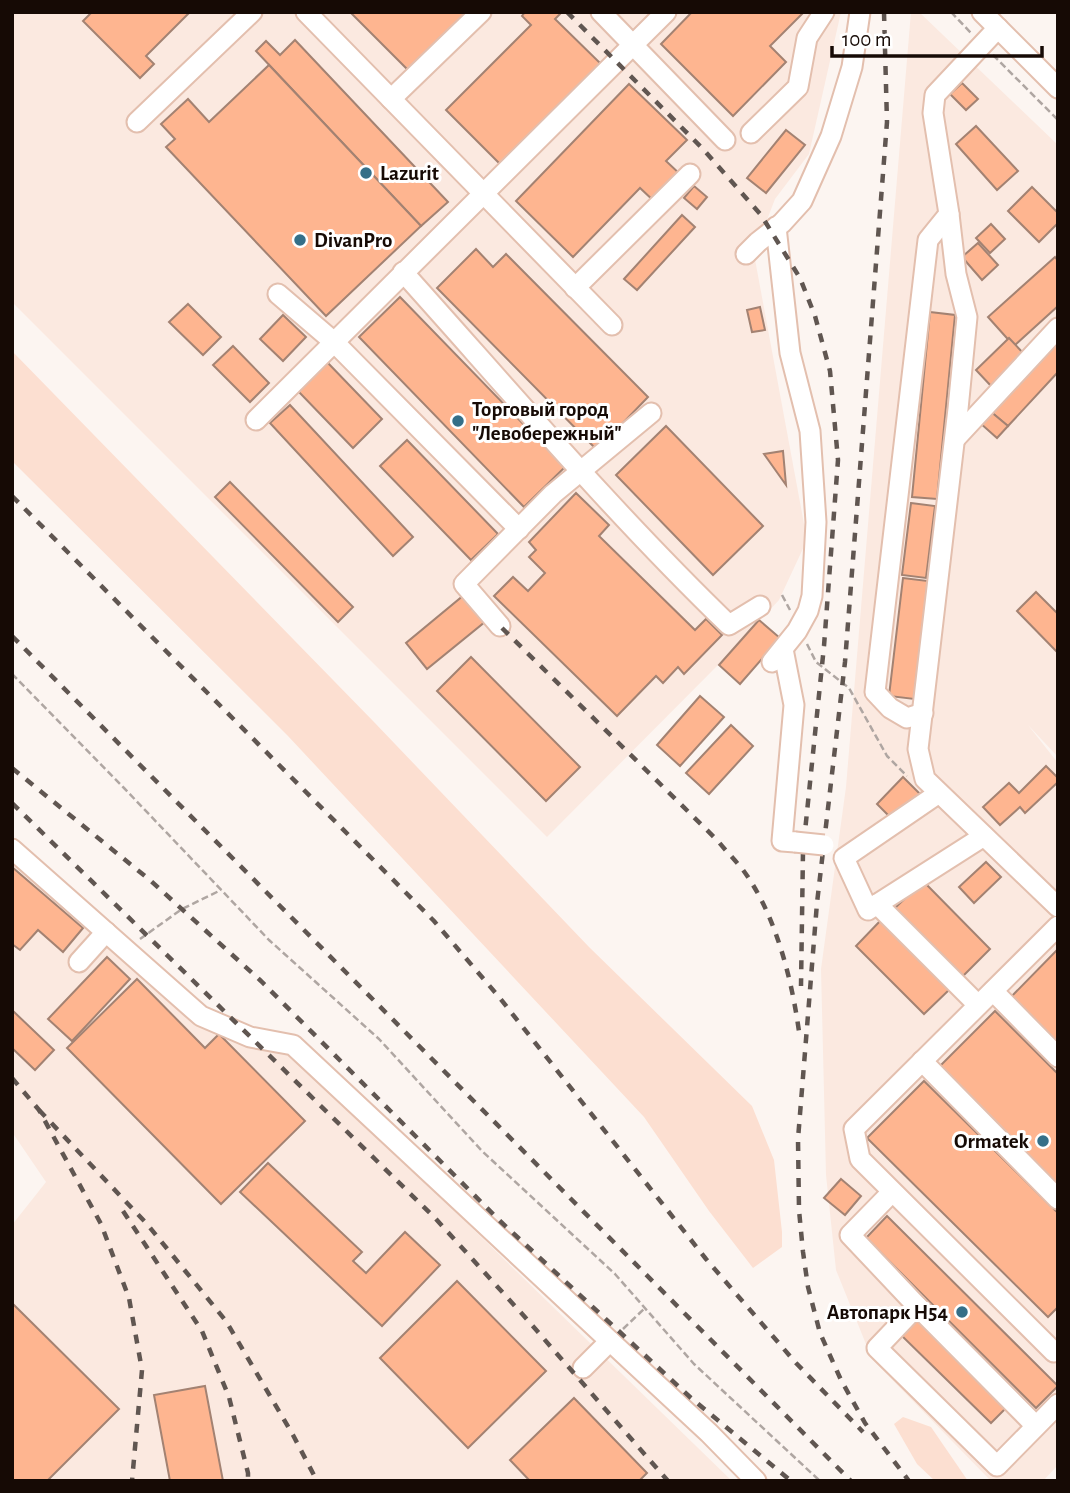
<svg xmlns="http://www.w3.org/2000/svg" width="1070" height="1493" font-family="'Alegreya Sans',sans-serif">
<rect width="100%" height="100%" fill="#fcf5f1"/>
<g fill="#fbe9e0">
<polygon points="12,12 841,12 809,154 775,199 754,254 807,540 779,600 723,660 547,837 12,302"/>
<polygon points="911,12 919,12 1058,145 1058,757 1028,725 1058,763 1058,1465 1043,1481 991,1481 872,1359 836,1270 826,1175 821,969 846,787"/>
<polygon points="12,863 182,1010 294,1055 732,1481 12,1481 12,1225 46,1182 12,1132"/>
</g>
<g fill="#fcdfd1">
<polygon points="12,351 374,722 589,947 752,1106 774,1160 782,1232 782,1247 753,1268 709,1211 644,1117 288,736 12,461"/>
<polygon points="903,1417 931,1427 968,1481 935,1481 917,1464 894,1424"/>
</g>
<g fill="#feb590" stroke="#a38272" stroke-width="2">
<polygon points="92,12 190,12 146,56 154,64 140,78 83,21"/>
<polygon points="350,12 470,12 410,72"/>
<polygon points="525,12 559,12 560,14 555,19 601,64 501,165 446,110 531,25 522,16"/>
<polygon points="692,12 804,12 770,46 786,62 733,116 661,44"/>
<polygon points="295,40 448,202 421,226 256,51 266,41 280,55"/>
<polygon points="269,65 421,226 326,316 166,147 175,139 161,124 188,99 209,122"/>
<polygon points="962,83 978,99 966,110 950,94"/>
<polygon points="629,84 687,140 666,161 682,176 656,203 640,188 573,257 516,201"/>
<polygon points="976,126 1018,171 997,190 956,144"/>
<polygon points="786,130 805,145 766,193 747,178"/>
<polygon points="694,186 707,197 697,209 684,198"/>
<polygon points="1032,187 1058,213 1058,223 1039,242 1008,211"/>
<polygon points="682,215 695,227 637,290 624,279"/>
<polygon points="991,224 1005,239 990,253 976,238"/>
<polygon points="978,243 998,265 982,280 962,257"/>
<polygon points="476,249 493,267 506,254 648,397 597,450 437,288"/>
<polygon points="1055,257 1058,261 1058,306 1014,346 988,317"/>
<polygon points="400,297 565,467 524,507 359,337"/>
<polygon points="188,304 221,337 203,355 169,322"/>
<polygon points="760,307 765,330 752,332 747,310"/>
<polygon points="930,312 955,315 937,499 912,497"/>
<polygon points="283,315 306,337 283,361 260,339"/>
<polygon points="1058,337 1058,372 1008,426 990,411"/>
<polygon points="1009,338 1025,355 992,387 976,370"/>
<polygon points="233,346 269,383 250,402 213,365"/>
<polygon points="327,362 382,419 353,448 298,391"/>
<polygon points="290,405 413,537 393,556 270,423"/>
<polygon points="990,411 1008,426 997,438 980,423"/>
<polygon points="666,426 763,526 713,575 616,475"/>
<polygon points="407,440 498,534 471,560 380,466"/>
<polygon points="783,451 786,485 764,454"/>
<polygon points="230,482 353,607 338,622 215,497"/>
<polygon points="576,493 609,525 599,536 695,630 706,619 722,635 684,674 678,667 663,683 656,676 617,716 494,596 513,577 528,591 545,573 529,557 536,550 529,542"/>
<polygon points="911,503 935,506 926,578 902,575"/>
<polygon points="903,578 928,581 914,699 889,696"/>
<polygon points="1036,592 1058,614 1058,653 1017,611"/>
<polygon points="464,595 486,621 427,669 406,643"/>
<polygon points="759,620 780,638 740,684 719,665"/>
<polygon points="471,657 580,767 546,801 437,691"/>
<polygon points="700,696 724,717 680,766 657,745"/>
<polygon points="731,725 753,746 709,794 686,773"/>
<polygon points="1046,766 1058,778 1058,782 1025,813 1020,807 1000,825 983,807 1009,783 1019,793"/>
<polygon points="903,777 921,795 894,821 877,804"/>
<polygon points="986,862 1001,877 974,903 959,887"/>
<polygon points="12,867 83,928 63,952 38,930 20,950 12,944"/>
<polygon points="923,881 990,949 963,976 895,908"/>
<polygon points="882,919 951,988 924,1014 856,946"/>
<polygon points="1058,949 1058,1050 1008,1000"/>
<polygon points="107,957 130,979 72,1041 48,1019"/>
<polygon points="137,979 205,1048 219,1034 305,1121 221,1204 67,1048"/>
<polygon points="12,1010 54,1050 35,1070 12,1048"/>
<polygon points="995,1011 1058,1074 1058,1192 936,1070"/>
<polygon points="924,1081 1058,1213 1058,1307 1048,1317 867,1138"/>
<polygon points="268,1163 362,1252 353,1261 366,1273 405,1232 440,1265 382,1326 240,1192"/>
<polygon points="841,1179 861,1196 845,1215 824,1198"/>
<polygon points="887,1216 1058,1386 1036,1408 866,1238"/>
<polygon points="457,1281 546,1371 468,1448 380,1358"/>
<polygon points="12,1303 119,1409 47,1481 12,1481"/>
<polygon points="919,1316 1009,1405 991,1423 901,1335"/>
<polygon points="205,1386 223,1481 170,1481 154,1395"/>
<polygon points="574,1398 647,1473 639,1481 530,1481 510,1460"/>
</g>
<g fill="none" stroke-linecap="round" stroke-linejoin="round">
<g stroke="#e3bfae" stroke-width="23">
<g id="minor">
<polyline points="306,12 612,325"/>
<polyline points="601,12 725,140"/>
<polyline points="982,12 1058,88"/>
<polyline points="998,28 935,95 933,113 949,214 956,274 967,317 958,409 918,749 925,779 1058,907"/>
<polyline points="391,99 481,12"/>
<polyline points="137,122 252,12"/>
<polyline points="751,133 798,87 807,38 824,12"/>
<polyline points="746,254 758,242 782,223 802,201 831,136 852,67 860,12"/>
<path d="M 403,272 C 510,391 614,514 729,625 L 760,606"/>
<polyline points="575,288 690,174"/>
<polyline points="278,294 334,342 519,529"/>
<polyline points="256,420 666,12"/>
<polyline points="955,439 1058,328"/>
<polyline points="500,626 464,584 553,494 651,413"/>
<polyline points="783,649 794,705 782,841 795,842"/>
<polyline points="772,662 797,631 808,611 812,596 816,522 810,431 790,353 776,227"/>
<polyline points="923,713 907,718 890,708 875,692 928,240 949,214"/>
<polyline points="939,793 844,858 868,910 984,836"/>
<polyline points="12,849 201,1016 250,1037 293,1045 610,1341 583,1368"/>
<polyline points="877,904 978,1005"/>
<polyline points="79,962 106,932"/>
<polyline points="993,991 1058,1057"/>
<polyline points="922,1061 1058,1199"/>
<polyline points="892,1192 850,1235 917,1306"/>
<polyline points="610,1341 709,1433 756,1481"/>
<polyline points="1054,1352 860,1159 854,1129 1058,926"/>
<polyline points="1036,1426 917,1306 877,1348 997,1466 1058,1404"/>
</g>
</g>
<g stroke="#afa6a2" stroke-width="2.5" stroke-dasharray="7 3.5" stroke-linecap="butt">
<polyline points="951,12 971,33"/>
<polyline points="993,55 1058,120"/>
<polyline points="782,595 790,610"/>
<polyline points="807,644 816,662 849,688 887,756 907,776"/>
<polyline points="12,674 124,788 269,940 379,1039 482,1151 615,1274 694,1364 820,1481"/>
<polyline points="140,939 182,909 221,890"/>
<polyline points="623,1329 645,1308"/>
</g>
<use href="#minor" stroke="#fff" stroke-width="19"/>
<g stroke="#605651" stroke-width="4.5" stroke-dasharray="9 9" stroke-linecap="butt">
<polyline points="567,12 703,149 761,215 800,278 815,316 830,371 838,460 824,646 803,851 801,986"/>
<polyline points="884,12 887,122 845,662 817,903 798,1139 799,1210 803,1252 808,1287 820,1333 841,1380 865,1423 909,1481"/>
<polyline points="12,496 434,921 499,997 706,1259 796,1363 863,1432"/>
<path d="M 502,628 L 718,841 C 726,851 735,860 743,870 C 777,916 793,984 800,1039"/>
<polyline points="12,636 851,1481"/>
<polyline points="12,768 151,881 261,981 500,1221 691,1398 791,1481"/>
<polyline points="12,803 435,1218 524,1316 668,1481"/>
<polyline points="12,1078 39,1110 101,1224 129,1298 142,1370 132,1481"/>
<polyline points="39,1110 147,1224 226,1321 293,1435 317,1481"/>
<polyline points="123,1211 202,1331 229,1397 248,1473 248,1481"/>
</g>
<g stroke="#e3bfae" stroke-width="23" stroke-linecap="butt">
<polyline id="minor-bridge" points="795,842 824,845"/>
</g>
<use href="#minor-bridge" stroke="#fff" stroke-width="19"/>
</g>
<g fill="#356f88" stroke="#fff" stroke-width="2.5">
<circle cx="366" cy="173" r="7"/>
<circle cx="300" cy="240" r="7"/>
<circle cx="458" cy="421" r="7"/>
<circle cx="1043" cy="1141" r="7"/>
<circle cx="962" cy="1312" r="7"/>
</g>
<g text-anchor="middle" stroke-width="6" stroke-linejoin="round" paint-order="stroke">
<g font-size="21" font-weight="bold" fill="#160a05" stroke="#fff" text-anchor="start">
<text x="380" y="180">Lazurit</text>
<text x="314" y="247">DivanPro</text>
<text x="472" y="416">Торговый город<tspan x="472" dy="24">"Левобережный"</tspan></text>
<text x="1029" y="1148" text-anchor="end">Ormatek</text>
<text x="948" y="1319" text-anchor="end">Автопарк Н54</text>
</g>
</g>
<rect width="1070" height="1493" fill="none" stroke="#160a05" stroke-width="28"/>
<path d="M832 46v10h210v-10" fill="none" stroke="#160a05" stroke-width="3.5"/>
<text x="842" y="46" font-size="21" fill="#160a05" stroke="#ffffff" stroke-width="5" paint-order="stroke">100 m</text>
</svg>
